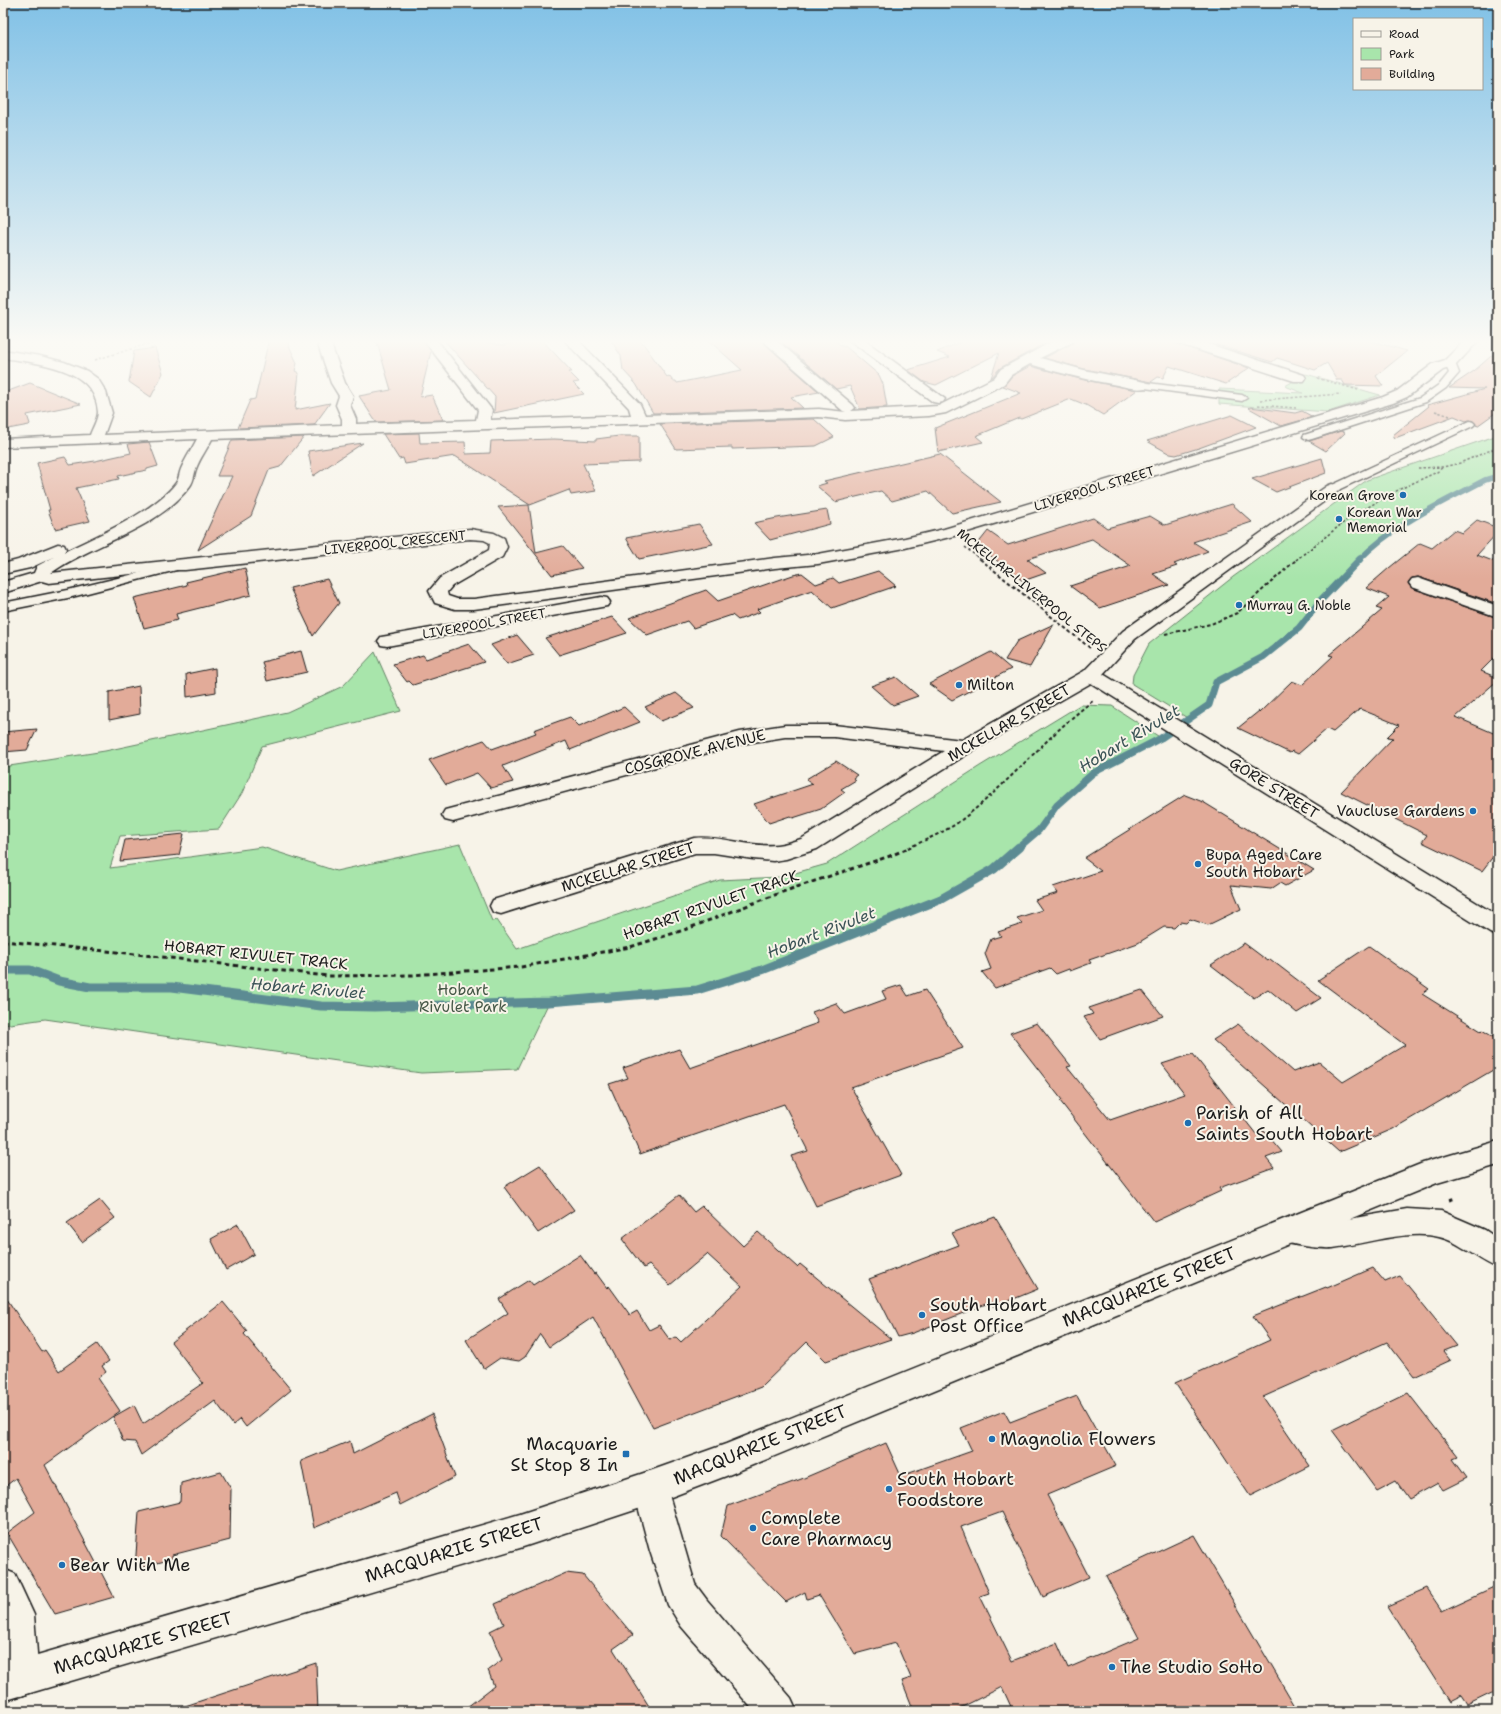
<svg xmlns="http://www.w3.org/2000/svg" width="1501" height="1714" font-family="'Shantell Sans',sans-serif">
<rect width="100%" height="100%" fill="#f7f3e8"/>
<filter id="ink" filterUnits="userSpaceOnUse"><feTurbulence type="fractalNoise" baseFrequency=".025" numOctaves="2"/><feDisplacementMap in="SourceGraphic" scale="8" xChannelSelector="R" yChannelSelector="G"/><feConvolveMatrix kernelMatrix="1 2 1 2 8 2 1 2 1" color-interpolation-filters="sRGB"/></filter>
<g filter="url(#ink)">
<g fill="#a8e5ab" stroke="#628064">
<polygon points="1306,374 1380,395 1328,412 1219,404 1219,389 1303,393 1285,386"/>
<polygon points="1498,435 1498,476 1485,480 1412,519 1367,552 1321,600 1299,628 1263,657 1216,682 1209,705 1189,719 1132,684 1133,675 1149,644 1233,577 1367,480"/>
<polygon points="375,652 401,711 262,746 242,793 219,829 120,836 110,868 262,847 336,871 460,844 492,921 497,920 517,949 720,880 781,877 827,864 980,766 1080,705 1112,706 1161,738 1093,773 1057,805 1039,830 994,869 941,899 762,970 697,990 549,1002 517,1069 421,1073 45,1019 3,1025 3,767 105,751 287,712 343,686"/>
</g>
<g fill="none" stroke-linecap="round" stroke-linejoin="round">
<path stroke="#5c8b93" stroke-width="5.5" d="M 1359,560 C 1394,524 1442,503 1485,480 L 1498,476"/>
<polyline stroke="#5c8b93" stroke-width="7" points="1018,848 1039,830 1057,805 1093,773 1161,738 1209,705 1216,682 1263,657 1299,628 1321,600 1360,559"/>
<polyline stroke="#5c8b93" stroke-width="9" points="3,970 30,970 59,981 90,987 172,987 321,1006 374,1007 549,1002 697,990 762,970 941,899 994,869 1019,847"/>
</g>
<g fill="#e2ab99" stroke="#1c1c1c">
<polygon points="269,339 286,339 297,363 295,371 299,373 295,410 330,403 314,425 238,428 250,400 255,399"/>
<polygon points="376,339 422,339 431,351 420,397 432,395 443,420 376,422 359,396 391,390"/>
<polygon points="443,339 478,339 478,341 503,345 525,339 541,339 572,372 569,372 579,382 573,383 584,394 494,413 495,397"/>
<polygon points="610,339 640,339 667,377 669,376 673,381 676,381 677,383 742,370 707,339 760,339 819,392 791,397 803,408 653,413 636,384 623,370 621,356"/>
<polygon points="778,339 833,339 843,347 845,346 879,375 883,384 887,407 860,409 850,386 836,389"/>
<polygon points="968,339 1053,339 1000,368 991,378 999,353 936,385 924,382 908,370 950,357 937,352"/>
<polygon points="1074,339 1172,339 1174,343 1249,368 1226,384 1169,366 1163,378 1158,377 1151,382 1084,369 1044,358 1073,343"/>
<polygon points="1199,339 1364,339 1407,351 1376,376 1383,386 1345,385 1342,380 1337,380 1327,363 1315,370 1277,358 1272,362"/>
<polygon points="155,348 163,373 151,397 129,382 134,351"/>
<polygon points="1498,350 1498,411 1477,426 1473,421 1469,420 1466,421 1454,416 1395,438 1393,435 1429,406 1427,405 1485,389 1449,388 1474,371"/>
<polygon points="1030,366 1084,380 1137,390 1103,415 1086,405 1071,399 1021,419 1019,418 976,436 983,442 938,452 935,428 1021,393 1003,386 1012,376"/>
<polygon points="30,383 81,404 27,415 30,424 29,425 3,430 3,393"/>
<polygon points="1250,407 1295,413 1302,411 1313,417 1281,426 1249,408"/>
<polygon points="1232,415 1256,427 1199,448 1176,455 1170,454 1147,441"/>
<polygon points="814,419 834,437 816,446 732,449 732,447 676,449 660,424"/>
<polygon points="1341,431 1345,433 1326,451 1309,441"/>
<polygon points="419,433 420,443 465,442 466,454 490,453 491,441 554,439 596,441 596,439 619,436 639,436 639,462 583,464 596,491 571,495 569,490 530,505 455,456 405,464 403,458 399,459 383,434"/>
<polygon points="304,437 280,467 269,470 251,516 198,550 232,476 217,476 232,440"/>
<polygon points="149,442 158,466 147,469 147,470 118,476 119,479 76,488 90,521 55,529 48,510 50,510 37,463 65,457 70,465 95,461 131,453 128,444"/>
<polygon points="363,443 313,476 308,451"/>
<polygon points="940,454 1001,502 952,513 928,491 892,501 881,491 835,502 817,486 827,483 824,481"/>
<polygon points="1322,458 1326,473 1276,492 1252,479"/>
<polygon points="1232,504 1252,522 1193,542 1208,551 1174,564 1177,566 1153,574 1169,585 1100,608 1070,586 1131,566 1092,539 1027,559 1046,573 1023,581 977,545 988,531 1008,545 1093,518 1107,528 1150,516 1165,525"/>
<polygon points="529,505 536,553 563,546 582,568 552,575 498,507"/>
<polygon points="827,510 830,524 770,540 754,523 777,518"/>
<polygon points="1477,520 1498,528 1498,532 1477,555 1498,563 1498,604 1418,577 1412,578 1408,583 1412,588 1498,618 1498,654 1481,671 1498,678 1498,680 1456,717 1498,735 1498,850 1482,871 1422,842 1427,835 1341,792 1393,738 1387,737 1399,725 1360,709 1333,732 1327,729 1298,754 1292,751 1290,753 1238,728 1259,711 1260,712 1292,681 1302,685 1333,656 1329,655 1382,610 1376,608 1389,597 1366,588 1389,568 1420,543 1432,548 1454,530 1462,533"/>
<polygon points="699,524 713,544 639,559 626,538"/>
<polygon points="245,568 251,595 176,614 178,620 144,628 134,598 187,585 186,582"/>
<polygon points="878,571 896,586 832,608 812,590 757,609 760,612 738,620 732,615 693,628 687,621 647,635 629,618 706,590 718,601 793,575 802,573 816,584 833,578 839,583"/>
<polygon points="327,579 339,603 313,636 290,588"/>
<polygon points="612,617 627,633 559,655 545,638"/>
<polygon points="1054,624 1030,667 1005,660 1017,641"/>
<polygon points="517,635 534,655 507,664 491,645"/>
<polygon points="469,644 484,662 413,685 409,681 407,682 393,664 423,655 426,659"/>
<polygon points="301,651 307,672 267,681 262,662 278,658 277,657"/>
<polygon points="991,652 1011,669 952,700 929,684"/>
<polygon points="215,668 216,692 187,697 186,674"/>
<polygon points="896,677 918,696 893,705 871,686"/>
<polygon points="139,686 140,714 109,720 109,692"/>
<polygon points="676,693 694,708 661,721 645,707"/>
<polygon points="624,707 640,722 570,750 566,741 503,766 513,782 491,788 477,773 446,785 429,760 484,740 492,749 536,733 534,730 570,717 579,726"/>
<polygon points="37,729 27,750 3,752 3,732"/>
<polygon points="836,761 857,775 853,778 856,780 841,789 845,792 821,809 793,818 790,816 769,823 754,804 813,784 806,779"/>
<polygon points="1185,795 1203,802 1314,870 1285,886 1280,883 1271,889 1231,885 1241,909 1208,925 1190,919 1186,923 1180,922 1174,928 1164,927 1138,943 1089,960 1091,963 1070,971 1069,969 1056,974 1050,968 995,988 982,972 991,969 985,954 991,939 1001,936 998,932 1022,924 1017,918 1042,910 1035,900 1058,893 1053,887 1101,871 1084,858"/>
<polygon points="184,834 179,855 120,861 125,840"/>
<polygon points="1244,943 1268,961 1270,959 1321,998 1297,1013 1268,989 1254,998 1211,965"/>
<polygon points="1369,946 1429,989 1422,994 1481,1031 1482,1030 1498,1040 1498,1067 1393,1129 1339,1152 1213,1040 1238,1024 1293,1072 1319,1062 1343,1082 1405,1045 1318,980"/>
<polygon points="901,985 908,996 925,990 963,1048 851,1087 901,1175 816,1206 791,1156 808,1151 784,1104 640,1154 609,1084 628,1078 623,1068 679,1049 690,1068 818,1023 812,1012 836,1003 845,1014 886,999 882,991"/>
<polygon points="1142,990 1163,1016 1100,1039 1084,1017 1093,1014 1089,1008"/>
<polygon points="1037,1023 1071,1066 1067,1067 1110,1120 1185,1094 1162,1064 1193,1054 1256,1134 1264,1131 1282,1152 1266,1158 1274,1168 1219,1188 1221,1191 1154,1222 1060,1101 1062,1100 1010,1033"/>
<polygon points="540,1165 574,1210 538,1233 504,1187"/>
<polygon points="679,1195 694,1212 702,1206 743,1246 758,1232 797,1267 800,1264 891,1339 826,1361 807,1342 761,1387 653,1428 593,1317 549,1347 540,1334 525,1357 519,1361 500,1358 484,1369 466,1340 508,1313 499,1299 529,1280 533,1285 580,1255 594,1274 596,1273 607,1288 609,1286 630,1315 637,1311 649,1330 659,1325 670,1340 676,1337 681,1342 742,1286 707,1254 670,1285 649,1265 644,1268 622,1239"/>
<polygon points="100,1200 115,1218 82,1242 67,1223"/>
<polygon points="995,1217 1038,1289 994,1307 991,1302 913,1333 898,1337 869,1279 959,1245 952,1233"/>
<polygon points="238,1224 254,1254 226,1270 211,1239"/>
<polygon points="1373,1268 1385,1282 1400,1276 1457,1346 1444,1351 1451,1360 1414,1377 1387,1342 1263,1397 1310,1466 1250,1496 1175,1383 1270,1340 1253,1316 1326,1287 1327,1288"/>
<polygon points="3,1293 42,1352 45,1350 59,1371 97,1344 109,1361 102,1366 106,1372 98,1378 120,1411 45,1465 114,1597 55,1614 7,1533 35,1512 16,1478 3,1488"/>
<polygon points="223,1302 247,1331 244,1334 291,1390 246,1427 240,1419 233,1425 215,1401 141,1455 135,1442 123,1441 113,1417 134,1405 143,1424 203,1383 171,1342"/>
<polygon points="1408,1393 1458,1457 1453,1459 1467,1478 1443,1490 1438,1483 1409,1499 1396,1481 1377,1491 1332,1430"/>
<polygon points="1077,1396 1116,1466 1047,1495 1089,1577 1043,1597 1002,1512 961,1527 989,1593 980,1596 1012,1661 1057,1643 1068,1668 1139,1638 1106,1576 1194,1535 1298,1711 1013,1711 1002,1687 954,1711 914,1711 902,1681 911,1678 896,1643 855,1654 819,1595 807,1599 805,1592 786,1602 721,1536 728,1506 804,1478 886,1443 901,1476 972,1451 961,1428 1004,1411 1010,1422"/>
<polygon points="432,1414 455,1477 400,1505 396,1493 314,1528 301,1461 350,1441 353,1454"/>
<polygon points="221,1472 231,1489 230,1540 172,1555 172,1559 135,1569 139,1512 180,1502 181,1483"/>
<polygon points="566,1573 583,1575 633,1635 613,1649 652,1711 462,1711 494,1686 488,1670 502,1660 490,1631 504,1624 495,1604"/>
<polygon points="1498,1585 1498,1690 1467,1705 1461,1696 1449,1702 1388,1606 1427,1589 1442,1611"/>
<polygon points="316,1663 318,1711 183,1711 182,1707"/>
</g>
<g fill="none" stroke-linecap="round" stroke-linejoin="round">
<g stroke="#1c1c1c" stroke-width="3">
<g id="service">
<polygon points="1450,360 1455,363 1459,373 1446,388 1426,402 1312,439 1308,440 1303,437 1304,435 1420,398 1440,384 1449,373 1445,363"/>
<polygon points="1140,382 1242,395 1247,398 1242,401 1137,387 1135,385 1137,383"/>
<polygon points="1470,421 1473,422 1475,424 1473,426 1336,491 1332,492 1327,489 1328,487"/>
<polygon points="184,562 188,563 190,565 188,567 68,598 3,611 3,603 68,590"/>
</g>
</g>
<g stroke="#1c1c1c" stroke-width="3">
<g id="minor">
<path d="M 316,339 L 329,339 L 345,383 L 353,396 L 350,405 L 356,419 L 356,424 L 476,420 L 478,410 L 423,339 L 436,339 L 492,410 L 490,420 L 631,415 L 629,408 L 563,339 L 577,339 L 640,404 L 645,415 L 819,409 L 846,412 L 843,411 L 761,339 L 775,339 L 853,405 L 855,408 L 851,411 L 938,406 L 994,378 L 1001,369 L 1057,339 L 1073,339 L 1072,342 L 1040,358 L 1084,370 L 1145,382 L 1147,385 L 1145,388 C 1136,390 1126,387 1117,385 C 1088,380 1059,373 1030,364 L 1011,375 L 1004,384 L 946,413 L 929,416 L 845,420 L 819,417 L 212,439 C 207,449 200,458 196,469 C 194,474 194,481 190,486 C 156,531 95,542 51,573 L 470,529 L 494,533 L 504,538 L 507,547 L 502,557 L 452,586 L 447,592 L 448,596 L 457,599 L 474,599 L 775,558 L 818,554 L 905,538 L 944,529 L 1383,397 L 1397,391 L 1433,364 L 1445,360 L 1466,339 L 1480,339 L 1455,366 L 1443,370 L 1407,397 L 1393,403 L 954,536 L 905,548 L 818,564 L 775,568 L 474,609 L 455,609 L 435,603 L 429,591 L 440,578 L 489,550 L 490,543 L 484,540 L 470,539 L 185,570 L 167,570 L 49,583 L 42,581 L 3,593 L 3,582 L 34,573 L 37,566 L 54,557 L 30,568 L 3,574 L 3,564 L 18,560 L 58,544 L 64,545 L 66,549 L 64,552 C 98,535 153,513 176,483 C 179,479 179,474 181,469 C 185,459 192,449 197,439 L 3,447 L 3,439 L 90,435 C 92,429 98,419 98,412 C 96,367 37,363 3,358 L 3,350 L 40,356 L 64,362 L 87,371 L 98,379 L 106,392 L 112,413 L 104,435 L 342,425 L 342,419 L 336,405 L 339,396 L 331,383 Z"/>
<polygon points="848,339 863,339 945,399 943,402 938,403 933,402"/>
<polygon points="1173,339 1193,339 1304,375 1306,378 1304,381 1294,381 1174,342"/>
<path d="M 1332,484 L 1337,486 L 1340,489 L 1337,492 L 1135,639 L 1103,674 L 1498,916 L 1498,936 L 1490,933 L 1091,683 L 972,751 L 817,849 L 786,859 L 773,861 L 753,859 L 714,853 L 695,853 L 501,914 L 493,912 L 490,906 L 493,900 L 694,838 C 722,835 749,848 777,845 C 786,844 793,841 801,839 L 944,751 L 834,737 L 785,737 L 741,744 L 453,822 L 445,820 L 442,815 L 445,810 L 740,732 L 785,725 L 834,725 L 962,740 L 1084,671 L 1123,631 L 1327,486 Z"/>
<polygon points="1418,578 1498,606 1498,617 1412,587 1409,583 1412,579"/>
<polygon points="601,597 607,598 610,602 607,606 387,646 381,645 378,641 381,637 387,636"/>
<polygon points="650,1471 662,1476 667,1488 695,1584 707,1600 791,1698 797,1711 754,1711 681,1626 668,1605 650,1551 633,1488 638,1476"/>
<polygon points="3,1569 15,1574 34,1615 39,1678 34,1691 21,1696 8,1691 3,1679"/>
</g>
</g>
<g stroke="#1c1c1c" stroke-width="3">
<polygon id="tertiary" points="1498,1141 1498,1165 1437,1183 726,1476 650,1505 520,1548 3,1701 3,1665 520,1514 650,1471 726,1444 1423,1163"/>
</g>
<g stroke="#1c1c1c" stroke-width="3">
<path id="trunk" d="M 1407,1209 L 1441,1211 L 1485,1230 L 1498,1239 L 1498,1268 C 1477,1260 1461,1242 1439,1237 C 1408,1229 1365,1244 1333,1248 C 1320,1249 1291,1245 1279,1240 L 1275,1231 L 1279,1222 L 1289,1218 L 1331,1222 Z"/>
</g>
<g stroke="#1c1c1c" stroke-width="1.5" stroke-dasharray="2.5 2" stroke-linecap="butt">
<polyline points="95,360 164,339"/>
<polyline points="1317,378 1358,390"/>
<polyline points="1260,400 1341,394"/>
<polyline points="1258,405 1296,408"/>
<polyline points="1435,411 1450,416"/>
<polyline points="1418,468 1443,467 1460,463 1498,447"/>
<polyline points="965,547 981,560"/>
<polyline points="1296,560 1352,516 1400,489 1437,472 1443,467"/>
</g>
<g stroke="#1c1c1c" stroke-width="2" stroke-dasharray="3.5 2.5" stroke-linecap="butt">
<polyline points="980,559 1090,648"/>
<polyline points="1165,634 1211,624 1237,613 1297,559"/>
<path d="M 908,848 C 923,841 947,831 960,821 C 1008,785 1046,736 1094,700"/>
</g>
<g stroke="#1c1c1c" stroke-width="3" stroke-dasharray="4.5 3.5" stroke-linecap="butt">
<polyline points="3,941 127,953 327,976 412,975 521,967 630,947 684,930 785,891 890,856 911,847"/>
<polyline points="1449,1200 1456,1198"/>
</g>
<use href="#service" fill="#f7f3e8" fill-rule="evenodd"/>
<use href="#minor" fill="#f7f3e8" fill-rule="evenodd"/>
<use href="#tertiary" fill="#f7f3e8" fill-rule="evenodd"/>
<use href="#trunk" fill="#f7f3e8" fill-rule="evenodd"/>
</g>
</g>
<linearGradient id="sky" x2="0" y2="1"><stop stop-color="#81c1e6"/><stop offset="0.59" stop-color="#fbfaf5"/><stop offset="1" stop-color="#fbfaf5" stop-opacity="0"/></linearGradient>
<rect width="1501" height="579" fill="url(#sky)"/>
<g fill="#1f6fb2" stroke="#f7f3e8" stroke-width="1.5">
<circle cx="1403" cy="495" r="4"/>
<circle cx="1339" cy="519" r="4"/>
<circle cx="1239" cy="605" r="4"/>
<circle cx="959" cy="685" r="4"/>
<circle cx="1473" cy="811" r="4"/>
<circle cx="1198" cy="864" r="4"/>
<circle cx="1188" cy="1123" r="4"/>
<circle cx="922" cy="1315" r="4"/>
<circle cx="992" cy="1439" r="4"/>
<rect x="622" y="1450" width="8" height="8" rx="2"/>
<circle cx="889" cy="1489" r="4"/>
<circle cx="753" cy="1528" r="4"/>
<circle cx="62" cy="1565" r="4"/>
<circle cx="1112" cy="1667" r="4"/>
</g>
<g text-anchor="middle" stroke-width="4" stroke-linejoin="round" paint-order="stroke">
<g font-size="13" fill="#1c1c1c" stroke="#f7f3e8">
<text transform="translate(1094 488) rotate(-17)" y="5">LIVERPOOL STREET</text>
<text transform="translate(395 542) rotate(-6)" y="5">LIVERPOOL CRESCENT</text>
<text transform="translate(1032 590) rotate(39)" y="5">MCKELLAR-LIVERPOOL STEPS</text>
<text transform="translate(484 623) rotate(-10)" y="5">LIVERPOOL STREET</text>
</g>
<g font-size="13" fill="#1c1c1c" stroke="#f7f3e8" text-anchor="start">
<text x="1395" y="500" text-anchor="end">Korean Grove</text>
<text x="1347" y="517">Korean War<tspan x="1347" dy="15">Memorial</tspan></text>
<text x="1247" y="610">Murray G. Noble</text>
</g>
<g font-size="15" fill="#1c1c1c" stroke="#f7f3e8" text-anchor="start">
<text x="967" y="690">Milton</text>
<text x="1465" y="816" text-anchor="end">Vaucluse Gardens</text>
<text x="1206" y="860">Bupa Aged Care<tspan x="1206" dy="17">South Hobart</tspan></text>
</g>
<g font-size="15" fill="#1c1c1c" stroke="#f7f3e8">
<text transform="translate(1009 723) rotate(-30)" y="5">MCKELLAR STREET</text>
<text transform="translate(695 752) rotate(-14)" y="5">COSGROVE AVENUE</text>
<text transform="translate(1274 788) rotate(32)" y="5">GORE STREET</text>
<text transform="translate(628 867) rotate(-17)" y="5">MCKELLAR STREET</text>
<text transform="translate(711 905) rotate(-19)" y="5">HOBART RIVULET TRACK</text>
<text transform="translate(256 955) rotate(6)" y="5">HOBART RIVULET TRACK</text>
</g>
<g font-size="15" fill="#465847" stroke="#f7f3e8">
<text x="463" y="995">Hobart<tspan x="463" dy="17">Rivulet Park</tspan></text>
</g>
<g font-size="16" font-style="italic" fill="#3c5457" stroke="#f7f3e8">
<text transform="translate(1129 738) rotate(-31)" y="6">Hobart Rivulet</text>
<text transform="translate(821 932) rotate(-21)" y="6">Hobart Rivulet</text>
<text transform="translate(308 988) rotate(5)" y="6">Hobart Rivulet</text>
</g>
<g font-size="18" fill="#1c1c1c" stroke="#f7f3e8" text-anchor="start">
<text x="1196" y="1119">Parish of All<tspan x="1196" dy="21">Saints South Hobart</tspan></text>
<text x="930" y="1311">South Hobart<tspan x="930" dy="21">Post Office</tspan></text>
<text x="1000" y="1445">Magnolia Flowers</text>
<text x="618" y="1450" text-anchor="end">Macquarie<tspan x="618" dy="21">St Stop 8 In</tspan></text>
<text x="897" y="1485">South Hobart<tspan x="897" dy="21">Foodstore</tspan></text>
<text x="761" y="1524">Complete<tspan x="761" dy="21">Care Pharmacy</tspan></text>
<text x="70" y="1571">Bear With Me</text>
<text x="1120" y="1673">The Studio SoHo</text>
</g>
<g font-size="18" fill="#1c1c1c" stroke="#f7f3e8">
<text transform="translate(1149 1287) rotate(-22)" y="6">MACQUARIE STREET</text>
<text transform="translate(760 1445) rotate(-22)" y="6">MACQUARIE STREET</text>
<text transform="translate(454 1550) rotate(-17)" y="6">MACQUARIE STREET</text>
<text transform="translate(143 1643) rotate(-16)" y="6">MACQUARIE STREET</text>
</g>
</g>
<rect width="1501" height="1714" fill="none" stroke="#f7f3e8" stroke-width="16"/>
<rect x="8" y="8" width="1485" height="1698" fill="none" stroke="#1c1c1c" stroke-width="1.5" filter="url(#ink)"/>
<rect x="1353" y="18" width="130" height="72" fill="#f7f3e8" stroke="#9f9d96"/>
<rect x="1361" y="31" width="20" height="6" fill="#f7f3e8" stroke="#9f9d96"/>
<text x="1389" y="38" font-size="12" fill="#1c1c1c">Road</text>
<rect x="1361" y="48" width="20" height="12" fill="#a8e5ab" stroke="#9f9d96"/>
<text x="1389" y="58" font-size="12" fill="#1c1c1c">Park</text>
<rect x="1361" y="68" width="20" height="12" fill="#e2ab99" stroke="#9f9d96"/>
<text x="1389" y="78" font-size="12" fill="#1c1c1c">Building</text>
</svg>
